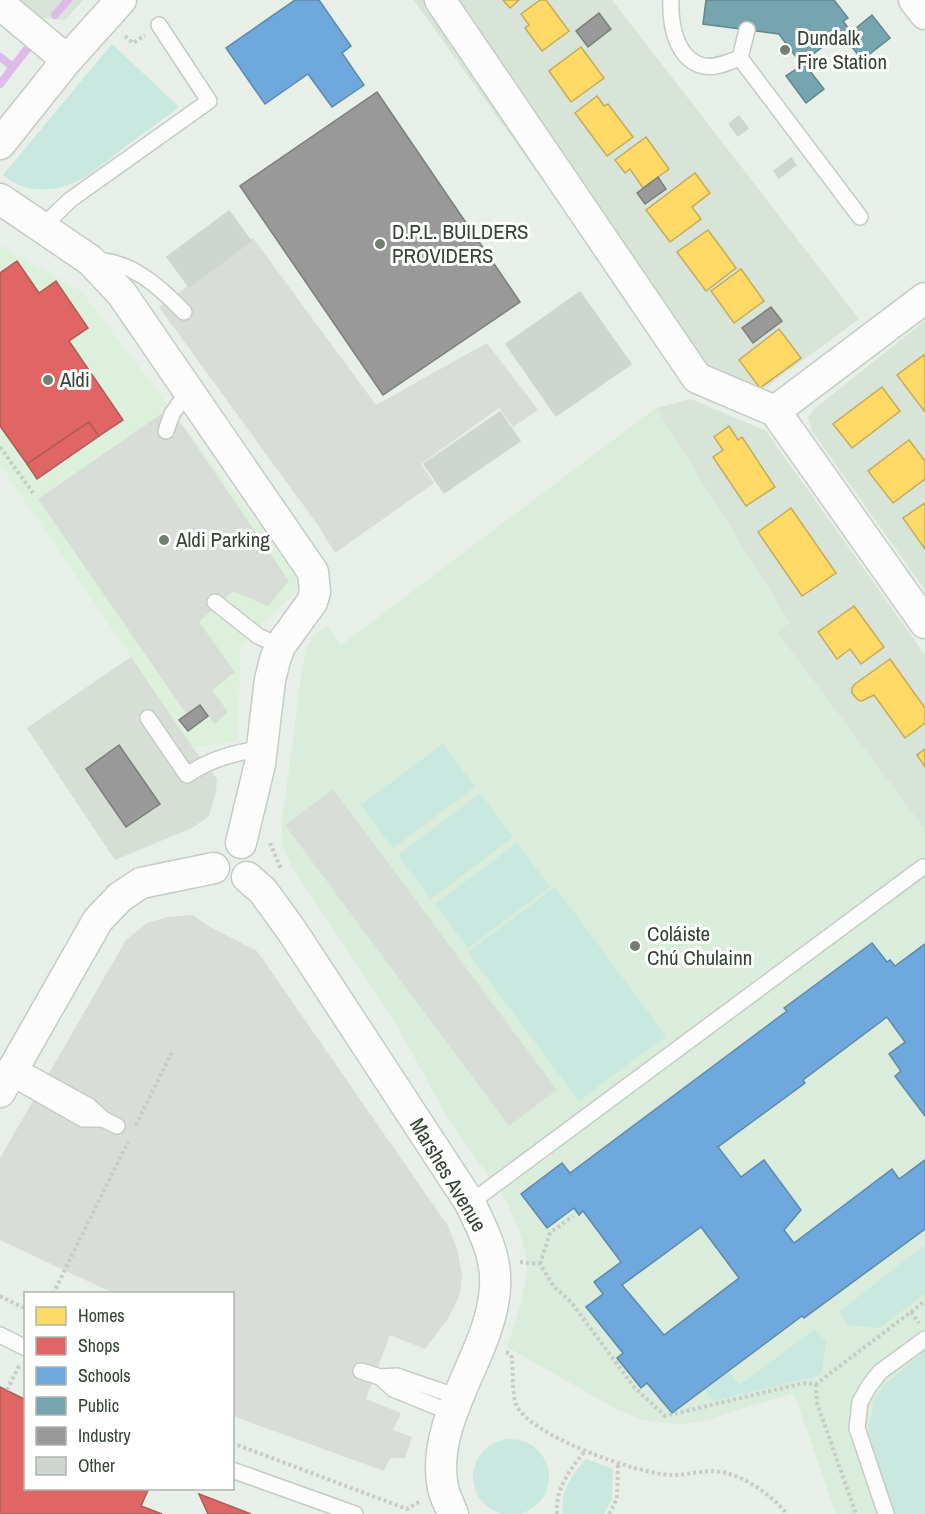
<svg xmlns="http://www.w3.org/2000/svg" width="925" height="1514" font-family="'Archivo Narrow',sans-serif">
<rect width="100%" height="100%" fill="#e8eee8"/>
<g fill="#d8e4d8">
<polygon points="15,0 83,0 65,20 34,17"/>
<polygon points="414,0 612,0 859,319 765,388 709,367 686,382"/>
<polygon points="925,321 925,590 812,431 808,418 814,409"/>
<polygon points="691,399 766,431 925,655 925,830 777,632 789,622 656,408"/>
</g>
<polygon fill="#ddf0db" points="0,245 82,292 303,584 241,646 237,741 193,748 0,464"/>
<polygon fill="#d7ded6" points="131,657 193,748 217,779 216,792 209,816 192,828 115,860 27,728"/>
<polygon fill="#daecdb" points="656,408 789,623 777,632 925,830 925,1514 836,1514 794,1393 706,1420 683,1424 662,1423 640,1419 616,1409 507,1347 522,1300 527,1269 525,1250 519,1229 507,1202 448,1119 398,1027 291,865 282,845 282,823 302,668 307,647 314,635 327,626 341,645"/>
<g fill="#c9e8df">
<path d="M 112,44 L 179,107 C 160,121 141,135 122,149 C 109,159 96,171 81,179 C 57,193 24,194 3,175 Z"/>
<polygon points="443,744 475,787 393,848 361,805"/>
<polygon points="480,793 513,837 431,899 398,855"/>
<polygon points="517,843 550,887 468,948 435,904"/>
<polygon points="555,887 666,1036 579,1101 468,952"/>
<polygon points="925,1245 925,1294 879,1328 848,1325 840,1311"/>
<polygon points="815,1329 826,1342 821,1374 818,1376 713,1401 704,1389 729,1372 740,1385"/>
<polygon points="925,1351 925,1514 895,1514 868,1432 874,1401 884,1385"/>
<circle cx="511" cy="1477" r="38"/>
<path d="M 586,1459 L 613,1469 L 612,1499 L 604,1514 L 563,1514 C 560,1492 571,1475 586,1459 Z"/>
</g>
<g fill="#d8ddd8">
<polygon points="253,238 376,405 487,343 538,410 513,427 499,408 421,464 434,483 335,553 317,524 159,307"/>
<polygon points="164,412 183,426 289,581 268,606 233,591 199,622 235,672 212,690 228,712 215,724 200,705 187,715 38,499"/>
<polygon points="333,789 557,1090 509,1126 285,825"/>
<polygon points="193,915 208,926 257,951 448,1226 457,1249 462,1275 460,1294 448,1319 425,1349 390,1335 366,1399 401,1413 393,1430 412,1437 405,1458 390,1458 384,1471 233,1416 232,1294 113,1293 0,1240 0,1158 126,940 147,923 168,917"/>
</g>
<g fill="#ffd966" stroke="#c3ac57" stroke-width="1.5">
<polygon points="503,0 519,0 510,8"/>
<polygon points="540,0 546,0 569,31 542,51 525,28 529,25 521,14"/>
<polygon points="581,47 604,78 571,102 549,71"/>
<polygon points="597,96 604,106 608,104 633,137 607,156 575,113"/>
<polygon points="646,137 669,169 643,188 630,169 625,173 615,160"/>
<polygon points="695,173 710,193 692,207 701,219 670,242 646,210"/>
<polygon points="708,230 736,268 706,291 677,252"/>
<polygon points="741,269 764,301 734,323 711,291"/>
<polygon points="779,329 801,358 760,388 739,360"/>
<polygon points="924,355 925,357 925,412 897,375"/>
<polygon points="882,387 900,411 852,448 833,424"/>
<polygon points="729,426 738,440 742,437 775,487 746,506 713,457 723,450 714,437"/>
<polygon points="909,440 925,461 925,479 893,503 868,471"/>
<polygon points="925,503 925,549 903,518"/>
<polygon points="791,508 836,573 802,596 758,532"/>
<polygon points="854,606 884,647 861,664 850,649 837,659 818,632"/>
<polygon points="890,659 925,708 925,723 905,738 874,695 862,701 858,700 852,693 852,688 855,684"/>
<polygon points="925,749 925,767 917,755"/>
</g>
<g fill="#e06666" stroke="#ad5c57" stroke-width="1.5">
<polygon points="17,261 39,293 56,281 88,328 69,341 123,420 99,436 89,422 27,464 0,426 0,273"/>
<polygon points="89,422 99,436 37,479 27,464"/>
<polygon points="0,1387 26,1400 26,1488 149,1488 141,1506 162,1514 0,1514"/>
<polygon points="199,1494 251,1514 208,1514"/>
</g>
<g fill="#6fa8dc" stroke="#5e8aaa" stroke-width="1.5" fill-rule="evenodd">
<polygon points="295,0 319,0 351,46 342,53 364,85 332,107 308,74 265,104 226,48"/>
<path d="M 872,943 L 887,962 L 890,960 L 895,966 L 925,944 L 925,1116 L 895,1076 L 901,1071 L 889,1054 L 905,1042 L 887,1017 L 803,1080 L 805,1083 L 718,1147 L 741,1177 L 764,1160 L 801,1210 L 784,1230 L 794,1243 L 892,1169 L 899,1179 L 925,1160 L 925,1229 L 804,1318 L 802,1316 L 672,1413 L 647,1383 L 641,1388 L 617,1358 L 623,1353 L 586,1307 L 603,1294 L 594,1282 L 621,1262 L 583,1211 L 579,1215 L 574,1208 L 547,1228 L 521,1194 L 562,1163 L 570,1173 L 787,1011 L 784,1008 ZM 701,1227 L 739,1278 L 664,1335 L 622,1285 Z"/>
</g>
<polygon fill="#76a5af" stroke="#63888a" stroke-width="1.5" points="706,0 834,0 848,18 843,21 851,32 872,15 890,38 862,60 841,33 803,62 824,89 806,103 786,76 802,65 779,34 703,24"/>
<g fill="#999" stroke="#7b7f7b" stroke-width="1.5">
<polygon points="599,13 611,29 588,47 576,31"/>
<polygon points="377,92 520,302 383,395 240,186"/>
<polygon points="658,177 666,189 645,204 637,193"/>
<polygon points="771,307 782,321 753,343 742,328"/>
<polygon points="200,705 208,716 188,731 179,720"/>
<polygon points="119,745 160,804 126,827 86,769"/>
</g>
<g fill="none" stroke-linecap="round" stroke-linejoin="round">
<g stroke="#ddbaea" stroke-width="8">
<polyline points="55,15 68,0"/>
<polyline points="0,57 13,67"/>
<polyline points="0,84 27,49"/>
</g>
</g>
<g fill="#cfd6cf" stroke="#ced6ce" stroke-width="1.5">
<polygon points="739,116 748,128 738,136 729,124"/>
<polygon points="791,158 796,165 779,178 774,171"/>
<polygon points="229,211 251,241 189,287 167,257"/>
<polygon points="580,292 631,364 556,416 506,344"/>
<polygon points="500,412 520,441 444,493 424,464"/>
</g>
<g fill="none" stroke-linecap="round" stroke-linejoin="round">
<g stroke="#c5ccc5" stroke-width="18">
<g id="lane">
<path d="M 671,0 C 670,22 675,56 700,65 C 712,70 729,62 740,58 L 747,30"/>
<polyline points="740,58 860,217"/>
<polyline points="43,226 70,200 209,101 159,25"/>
<path d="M 93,260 C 130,260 159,286 184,312"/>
<polyline points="166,431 172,414 188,391"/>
<polyline points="215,602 258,636 280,646"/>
<path d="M 148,718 L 187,775 C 209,760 235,752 261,749"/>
<polyline points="15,1065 89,1106 103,1119 117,1126"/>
<polyline points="9,1077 83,1119 103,1119"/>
<polyline points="470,1203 923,867"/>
<polyline points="0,1335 26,1348"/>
<polyline points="361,1371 380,1377 397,1376 458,1397"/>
<polyline points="380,1377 393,1389 452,1413"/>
<polyline points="232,1470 355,1514"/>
<polyline points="886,1514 857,1428 860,1402 869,1386 880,1372 925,1339"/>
</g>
</g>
<g stroke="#c5ccc5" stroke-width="33">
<g id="street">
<polyline points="440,0 697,378 775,411 925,623"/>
<polyline points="914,0 925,14"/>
<polyline points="0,4 67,60"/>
<polyline points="0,144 67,60 121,0"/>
<polyline points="0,199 90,260 122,294 313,572 315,592 312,602 280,646 275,660 270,680 260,764 241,843"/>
<polyline points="775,411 925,298"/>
<path d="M 247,877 L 263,891 L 292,931 L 470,1203 C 483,1230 497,1256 495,1286 C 493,1352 429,1418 443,1488 C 445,1497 450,1506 453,1514"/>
<polyline points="0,1092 98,920 120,897 141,883 214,868"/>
</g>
</g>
<g stroke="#c7ccc7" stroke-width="4" stroke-dasharray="3 3" stroke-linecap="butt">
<polyline points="125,36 133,43 145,35"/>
<polyline points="0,447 33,493"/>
<polyline points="270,843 281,869"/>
<polyline points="136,1125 173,1050"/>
<polyline points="520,1262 540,1264 554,1287 571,1302 634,1387 665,1416 804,1383 816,1384 911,1312 919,1323"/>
<polyline points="540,1264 550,1233 573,1216"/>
<polyline points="53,1294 128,1142"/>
<polyline points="0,1296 26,1309"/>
<polyline points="911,1312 925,1301"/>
<path d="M 506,1352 L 510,1354 L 512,1358 C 513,1371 512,1393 516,1404 C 527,1435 640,1475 672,1475 C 690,1475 709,1468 726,1473 C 749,1479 772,1496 787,1514"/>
<polyline points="816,1384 817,1403 856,1514"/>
<polyline points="7,1390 19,1366"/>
<polyline points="232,1443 407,1509 419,1502"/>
<path d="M 557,1514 C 555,1488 570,1470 585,1451"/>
<polyline points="609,1514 617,1499 618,1463"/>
</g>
<use href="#lane" stroke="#fcfcfc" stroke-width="15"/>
<use href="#street" stroke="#fcfcfc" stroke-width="30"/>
</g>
<g fill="#747f74" stroke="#fff" stroke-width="2">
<circle cx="785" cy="50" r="6"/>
<circle cx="380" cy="244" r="6"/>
<circle cx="48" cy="380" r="6"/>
<circle cx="164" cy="540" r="6"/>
<circle cx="635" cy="946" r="6"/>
</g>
<g text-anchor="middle" stroke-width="6" stroke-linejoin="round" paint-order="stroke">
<g font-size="21" fill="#364335" stroke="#fff" text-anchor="start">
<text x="797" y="45">Dundalk<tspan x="797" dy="24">Fire Station</tspan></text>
<text x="392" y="239">D.P.L. BUILDERS<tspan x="392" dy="24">PROVIDERS</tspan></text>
<text x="60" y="387">Aldi</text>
<text x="176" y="547">Aldi Parking</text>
<text x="647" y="941">Coláiste<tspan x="647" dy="24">Chú Chulainn</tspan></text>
</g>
<g font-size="21" fill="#364335" stroke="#fff">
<text transform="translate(448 1175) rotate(59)" y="7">Marshes Avenue</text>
</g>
</g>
<rect x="24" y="1292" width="210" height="198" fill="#ffffff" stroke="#afb4ae" stroke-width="1.5"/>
<rect x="36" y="1307" width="30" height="18" fill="#ffd966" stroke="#afb4ae" stroke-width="1.5"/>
<text x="78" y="1322" font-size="18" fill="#364335">Homes</text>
<rect x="36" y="1337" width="30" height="18" fill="#e06666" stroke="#afb4ae" stroke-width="1.5"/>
<text x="78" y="1352" font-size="18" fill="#364335">Shops</text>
<rect x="36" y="1367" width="30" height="18" fill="#6fa8dc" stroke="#afb4ae" stroke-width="1.5"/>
<text x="78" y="1382" font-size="18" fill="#364335">Schools</text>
<rect x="36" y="1397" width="30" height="18" fill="#76a5af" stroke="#afb4ae" stroke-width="1.5"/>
<text x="78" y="1412" font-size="18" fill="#364335">Public</text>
<rect x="36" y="1427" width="30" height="18" fill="#999999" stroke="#afb4ae" stroke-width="1.5"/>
<text x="78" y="1442" font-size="18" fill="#364335">Industry</text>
<rect x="36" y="1457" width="30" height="18" fill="#cfd6cf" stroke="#afb4ae" stroke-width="1.5"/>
<text x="78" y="1472" font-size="18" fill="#364335">Other</text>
</svg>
